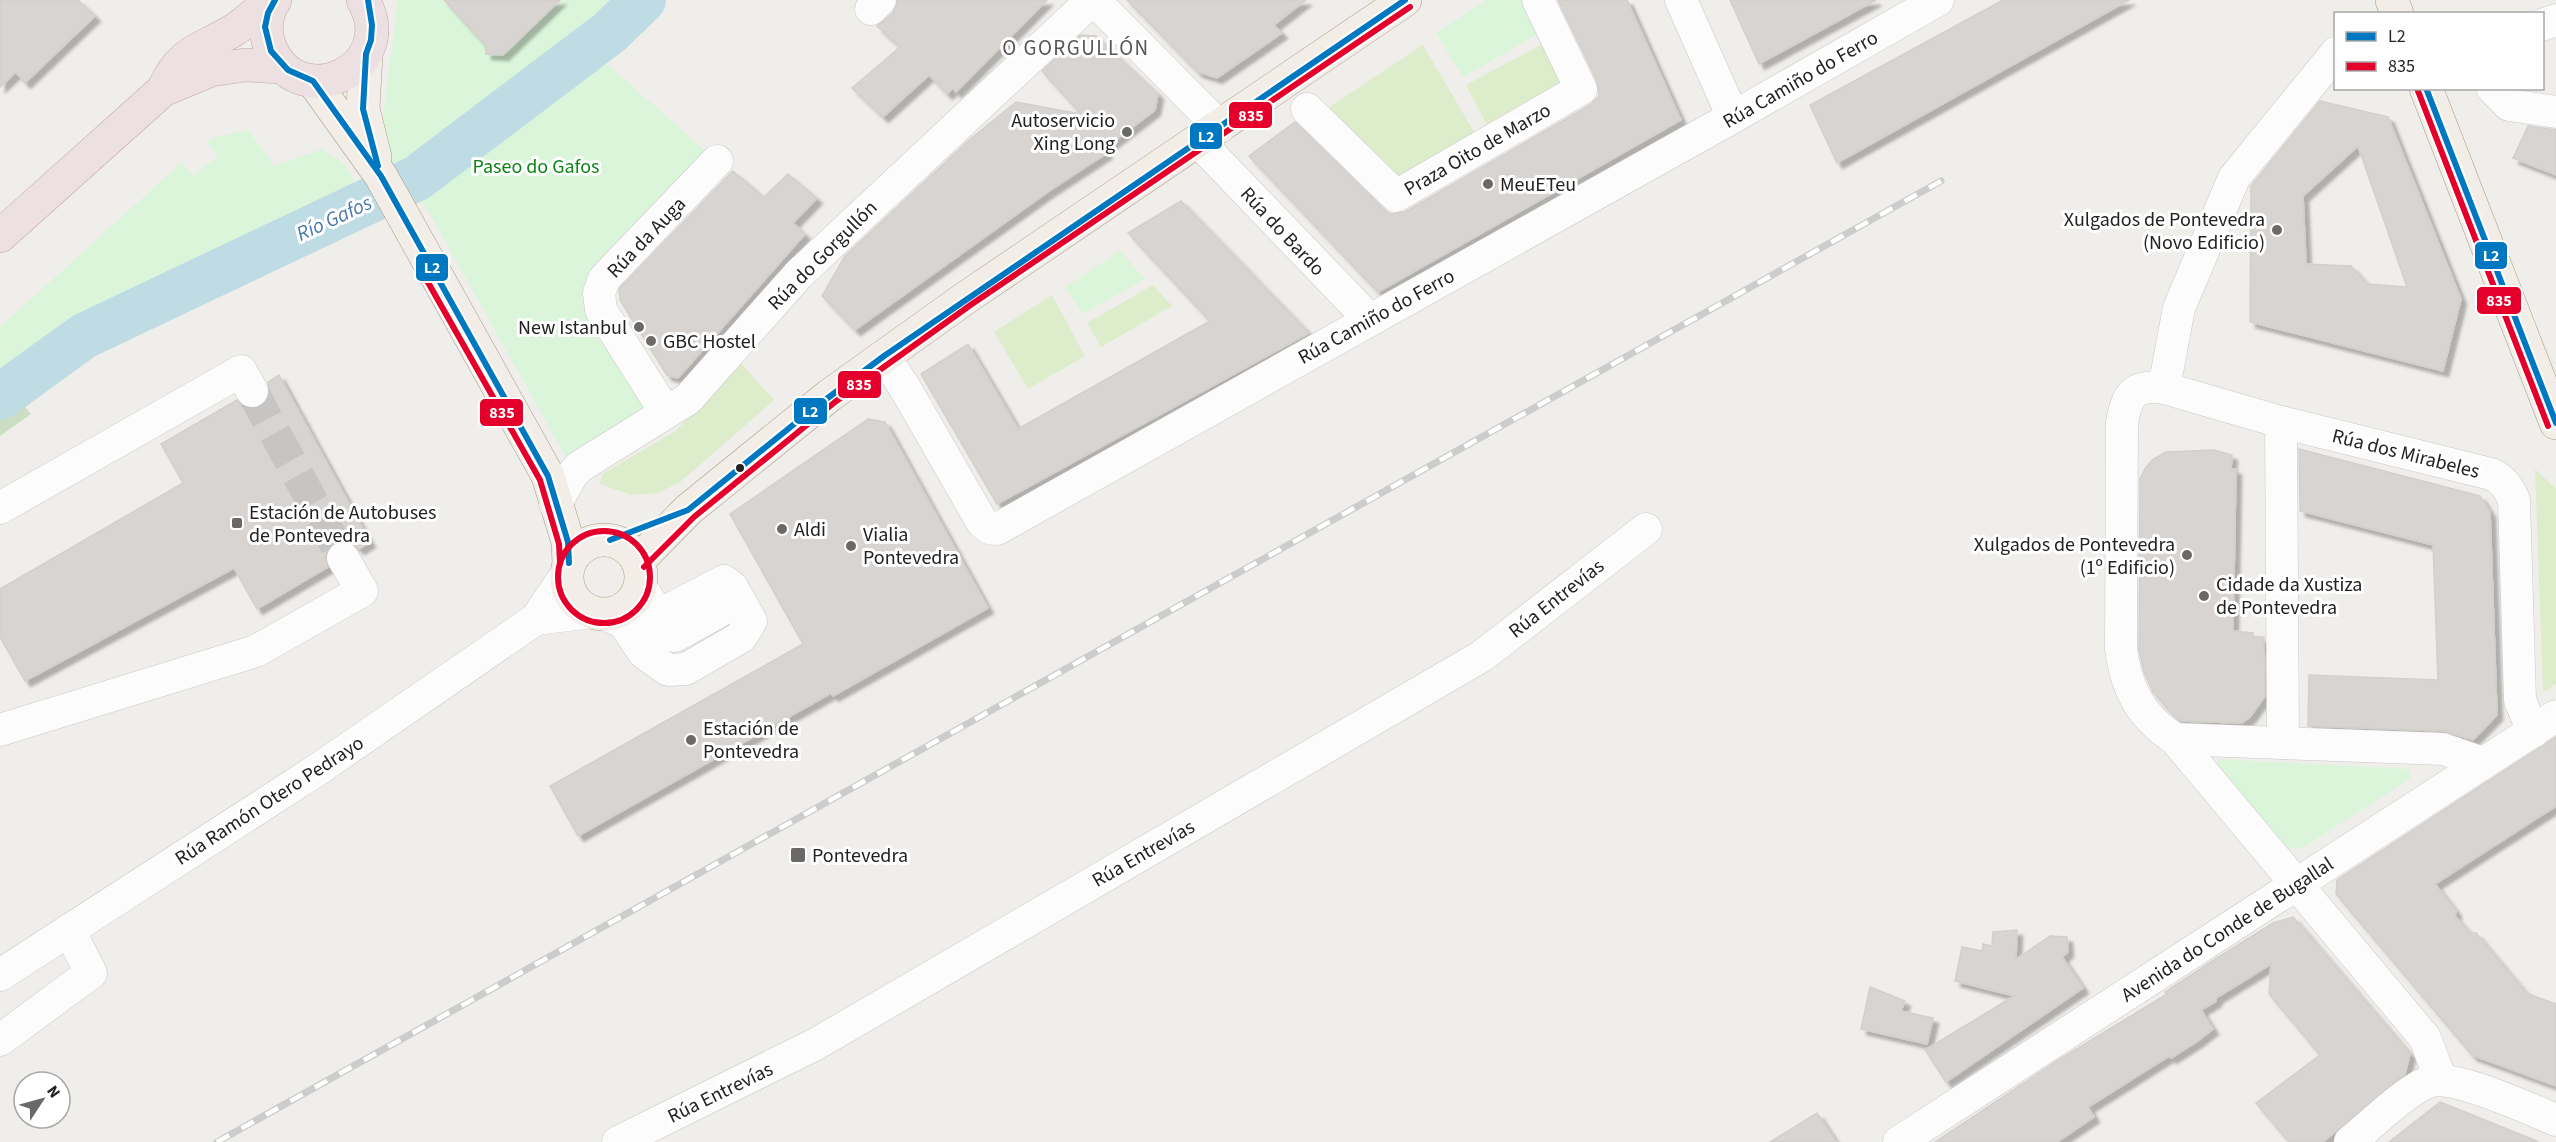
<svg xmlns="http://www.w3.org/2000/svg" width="2556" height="1142" font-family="'Source Sans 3',sans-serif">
<defs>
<filter id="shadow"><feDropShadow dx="5.5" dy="5.5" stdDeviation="1.5" flood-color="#0004"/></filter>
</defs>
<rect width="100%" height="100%" fill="#f0eeeb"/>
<g fill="#ddeccb">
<polygon points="1552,39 1573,82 1490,131 1466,85"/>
<polygon points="1423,45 1477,137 1400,183 1325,110"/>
<polygon points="1153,285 1172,306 1101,347 1087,323"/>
<polygon points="1052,295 1085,356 1028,389 994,332"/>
<polygon points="739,361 774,400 679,483 657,493 631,495 600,484 602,474 676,431"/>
<polygon points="2535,469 2556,489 2556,684 2543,692"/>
</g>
<polygon fill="#cbdec1" points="0,379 31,414 0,436"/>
<g fill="#daf5da">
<path d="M 398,0 L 444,0 L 486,46 L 504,55 L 563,0 L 658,0 L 600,58 L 717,161 L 592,272 C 583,287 582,295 586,312 L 649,410 L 572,468 L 426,207 L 388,159 L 383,115 Z"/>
<polygon points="1487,0 1534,0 1548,28 1463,77 1436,33"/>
<polygon points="248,130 274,166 322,149 345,164 361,194 93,320 13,381 0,367 0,327 181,163 194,176 218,155 207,142 212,138"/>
<polygon points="1120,251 1145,279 1082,314 1066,287"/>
<polygon points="2219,759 2408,769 2411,778 2301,849 2287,847 2215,772"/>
</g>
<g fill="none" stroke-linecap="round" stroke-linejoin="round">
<polyline stroke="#bfdbe3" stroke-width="46" points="0,397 84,336 417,178 610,32 643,0"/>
</g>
<g fill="#d7d4d2" stroke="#d3d0cc" stroke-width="1.5" fill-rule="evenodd" filter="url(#shadow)">
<polygon points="0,0 78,0 95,16 25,83 16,72 0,87"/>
<polygon points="444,0 560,0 503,55 486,54 486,46"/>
<polygon points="897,0 1047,0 956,92 953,88 947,94 929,75 883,117 852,88 900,47 877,26 893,13"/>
<polygon points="1127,0 1306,0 1274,25 1282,33 1217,78 1198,72"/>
<polygon points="1558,0 1627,0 1681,120 1378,292 1249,156 1295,122 1383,209 1390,214 1405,212 1590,105 1599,96 1597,81"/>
<polygon points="1730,0 1876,0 1759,64"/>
<polygon points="2003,0 2129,0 1837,163 1810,105"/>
<polygon points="1080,35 1096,36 1158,94 1155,110 1104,149 1107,153 1052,189 855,330 822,296 845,256 968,141 1016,102 1081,114 1042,71"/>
<path d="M 2320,101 L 2388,117 L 2461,299 L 2443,371 L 2250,322 L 2251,186 ZM 2358,146 L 2407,287 L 2367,284 L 2351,266 L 2306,264 L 2303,196 Z"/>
<polygon points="2528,126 2556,130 2556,175 2513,158"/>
<polygon points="733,171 764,197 788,174 817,198 793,223 805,234 678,378 667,375 620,300 619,289"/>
<polygon points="1181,201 1309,333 997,504 921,374 968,344 1018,429 1210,321 1128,233"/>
<polygon points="279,375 370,542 359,549 352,543 344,540 334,543 327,550 325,557 328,567 257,609 234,568 25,681 0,637 0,589 183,483 161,444 237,400 242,406 251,409 261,406 267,401 270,392 268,382"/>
<polygon points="868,419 885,422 988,608 833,696 831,693 578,836 550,786 803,644 730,514"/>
<polygon points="2299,449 2480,496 2490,512 2497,715 2473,740 2444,731 2308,726 2309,675 2438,680 2433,545 2300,511"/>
<polygon points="2214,450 2232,455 2231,469 2236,469 2233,631 2253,633 2253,637 2264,637 2265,696 2250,717 2242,723 2181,721 2174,716 2153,692 2144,672 2139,650 2140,479 2145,469 2152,460 2166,452"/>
<polygon points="2556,737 2556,806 2435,884 2456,911 2455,916 2470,933 2476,933 2526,993 2556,1004 2556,1086 2472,1055 2336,894 2337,880"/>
<polygon points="2293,917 2410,1054 2405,1074 2323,1142 2289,1142 2256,1103 2320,1055 2269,994 2271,964 2216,998 2216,1001 2201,1010 2213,1029 2198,1041 2171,1058 2169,1056 2088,1107 2094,1117 2057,1142 1935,1142 2057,1061 2167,994 2165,992 2217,958 2273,923"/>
<polygon points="2017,930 2016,959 2050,936 2067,937 2068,952 2062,957 2083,988 1946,1082 1925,1050 2014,996 1955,981 1962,947 1982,951 1983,944 1992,946 1993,932"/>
<polygon points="1870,987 1905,1001 1901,1011 1933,1018 1927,1044 1861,1029"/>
<polygon points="2440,1102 2537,1141 2536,1142 2389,1142"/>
<polygon points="1817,1113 1836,1142 1770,1142"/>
</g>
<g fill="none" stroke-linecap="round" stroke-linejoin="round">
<polyline stroke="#c7c5c3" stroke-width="32" stroke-dasharray="32 16" stroke-linecap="butt" points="252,391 343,558"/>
<g stroke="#c9c8c7" stroke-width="33">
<g id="minor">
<polyline points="1094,0 1220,127"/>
<polyline points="1681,0 1733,117"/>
<polyline points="871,9 880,0"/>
<polyline points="2542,25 2556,20"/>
<polyline points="2492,88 2509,105 2556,112"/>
<polyline points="1307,109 1396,196 1581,89 1538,0"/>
<polyline points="1199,142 1369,319"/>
<polyline points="884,356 905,388 982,522 989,528 997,529 1733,117 1938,0"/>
<polyline points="2164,388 2179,308 2234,178 2336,53"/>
<polyline points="666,413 601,310 599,293 604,279 717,161"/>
<polyline points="2281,422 2283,743"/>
<polyline points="555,504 572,475 579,467 688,399 799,274 1092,0"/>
<polyline points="0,508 241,371 252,391"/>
<polyline points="637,609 655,633 675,636 727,607"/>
<polyline points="604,614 624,623 644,653 668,670 686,669 741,637 751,621 732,587 724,581 659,615 640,586"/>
<polyline points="536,619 592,612"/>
<polyline points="0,730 256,651 362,591 343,558"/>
<polyline points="2175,739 2425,1038 2441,1080"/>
<path d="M 2483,763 L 2443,749 L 2175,739 C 2141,717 2126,689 2121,649 L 2122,423 C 2127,394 2134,384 2164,388 L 2281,422 L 2491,474 C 2504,480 2508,487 2514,500 L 2520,700 L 2533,732"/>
<polyline points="0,975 317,770 536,619 566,575"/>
<polyline points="0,1040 91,973 69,930"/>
<polyline points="618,1142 816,1044 1482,656 1646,529"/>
<polyline points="1899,1142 2556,716"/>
<path d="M 2350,1142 C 2371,1125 2404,1092 2428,1082 C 2453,1073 2529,1109 2556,1120"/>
</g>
</g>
<g stroke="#a79c86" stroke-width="34">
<g id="major">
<polyline points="2392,0 2397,14"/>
<polyline points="366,54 363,109 375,157"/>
<polyline points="313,81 381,176 548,476 568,542 569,563"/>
<polyline points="2426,88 2556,423"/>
<circle cx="604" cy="577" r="37"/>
<polyline points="638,561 688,510 830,395 967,297 1405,0"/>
</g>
</g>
<g stroke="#c5a2ac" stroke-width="34">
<g id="highway">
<path d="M 275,0 C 266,13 264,30 269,44 C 295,118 403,69 363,0"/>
<path d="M 164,88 C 181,50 201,50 234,30 C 247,22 259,10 271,0"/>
<polyline points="0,236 163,90 211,70 245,65 282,67"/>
</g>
</g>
<use href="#minor" stroke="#fdfcfc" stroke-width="32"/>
<use href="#major" stroke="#f3ede7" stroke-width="33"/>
<use href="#highway" stroke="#ece0e2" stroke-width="33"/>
<g stroke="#ccc" stroke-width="7">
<polyline id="rail" points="217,1142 1941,181"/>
</g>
<use href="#rail" stroke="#fff" stroke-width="4.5" stroke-dasharray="14" stroke-linecap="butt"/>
<g stroke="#fff" stroke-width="10">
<g id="bus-1">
<polyline points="275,0 268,13 265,27 271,51 288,70 313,81 381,176 548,476 568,542 569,563"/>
<polyline points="368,0 372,25 371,40 366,54 363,109 378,166"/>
<polyline points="2426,88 2556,423"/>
<polyline points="610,540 688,510 809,412 884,356 1405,0"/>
</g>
</g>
<g stroke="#fff" stroke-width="10">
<g id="bus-2">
<polyline points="2418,91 2548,426"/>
<polyline points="421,270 540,480 559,544 560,563"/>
<circle cx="604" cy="577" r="46"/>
<polyline points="644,567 694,517 835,402 972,304 1410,7"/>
</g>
</g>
<use href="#bus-1" stroke="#0078c1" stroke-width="6"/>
<use href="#bus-2" stroke="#e4002b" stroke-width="6"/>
</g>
<g fill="#6a6968" stroke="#fff" stroke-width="2">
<circle cx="1127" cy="132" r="6"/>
<circle cx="1488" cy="184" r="6"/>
<circle cx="2277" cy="230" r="6"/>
<circle cx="639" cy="327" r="6"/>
<circle cx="651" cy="341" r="6"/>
<rect x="231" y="517" width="12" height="12" rx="3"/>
<circle cx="782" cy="529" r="6"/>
<circle cx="851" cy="546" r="6"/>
<circle cx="2187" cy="555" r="6"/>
<circle cx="2204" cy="596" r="6"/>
<circle cx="691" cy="740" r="6"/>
<rect x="790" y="847" width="16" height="16" rx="3"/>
</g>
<circle fill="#222" stroke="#fff" stroke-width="2" cx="740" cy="468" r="5"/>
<g text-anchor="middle" stroke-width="6" stroke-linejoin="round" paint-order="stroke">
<g font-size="20" fill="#222" stroke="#fff">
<text transform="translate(1800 79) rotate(-30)" y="7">Rúa Camiño do Ferro</text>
<text transform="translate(1477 149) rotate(-30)" y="7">Praza Oito de Marzo</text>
<text transform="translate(1283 231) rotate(47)" y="7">Rúa do Bardo</text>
<text transform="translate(646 237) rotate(-46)" y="7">Rúa da Auga</text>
<text transform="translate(822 255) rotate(-45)" y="7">Rúa do Gorgullón</text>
<text transform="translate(1376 316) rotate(-29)" y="7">Rúa Camiño do Ferro</text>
<text transform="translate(2406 453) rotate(14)" y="7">Rúa dos Mirabeles</text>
<text transform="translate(1556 598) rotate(-38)" y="7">Rúa Entrevías</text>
<text transform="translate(269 800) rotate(-33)" y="7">Rúa Ramón Otero Pedrayo</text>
<text transform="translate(1143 853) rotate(-30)" y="7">Rúa Entrevías</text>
<text transform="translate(2227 929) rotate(-33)" y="7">Avenida do Conde de Bugallal</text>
<text transform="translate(720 1092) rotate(-26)" y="7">Rúa Entrevías</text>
</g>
<g font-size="20" fill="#222" stroke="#fff" text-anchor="start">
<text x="1115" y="127" text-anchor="end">Autoservicio<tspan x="1115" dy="23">Xing Long</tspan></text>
<text x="1500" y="191">MeuETeu</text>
<text x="2265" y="226" text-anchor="end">Xulgados de Pontevedra<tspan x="2265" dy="23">(Novo Edificio)</tspan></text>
<text x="627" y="334" text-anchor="end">New Istanbul</text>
<text x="663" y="348">GBC Hostel</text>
<text x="249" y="519">Estación de Autobuses<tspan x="249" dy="23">de Pontevedra</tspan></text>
<text x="794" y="536">Aldi</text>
<text x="863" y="541">Vialia<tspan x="863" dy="23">Pontevedra</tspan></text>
<text x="2175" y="551" text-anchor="end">Xulgados de Pontevedra<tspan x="2175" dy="23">(1º Edificio)</tspan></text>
<text x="2216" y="591">Cidade da Xustiza<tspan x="2216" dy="23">de Pontevedra</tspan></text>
<text x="703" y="735">Estación de<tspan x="703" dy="23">Pontevedra</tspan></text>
<text x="812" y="862">Pontevedra</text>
</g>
<g font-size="20" fill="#0c8416" stroke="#fff">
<text x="536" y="173">Paseo do Gafos</text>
</g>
<g font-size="21" letter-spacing="1.5" fill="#555" stroke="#fff">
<text x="1076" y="55">O GORGULLÓN</text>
</g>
<g font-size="21" font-style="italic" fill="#4a7aab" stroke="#fff">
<text transform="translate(334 218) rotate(-25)" y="7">Río Gafos</text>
</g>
</g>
<g stroke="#fff" stroke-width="2">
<rect x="1228" y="101" width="45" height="28" rx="6" fill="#e4002b"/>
<rect x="1189" y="122" width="34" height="28" rx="6" fill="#0078c1"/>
<rect x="2474" y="241" width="34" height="29" rx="6" fill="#0078c1"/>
<rect x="415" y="253" width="34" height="29" rx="6" fill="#0078c1"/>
<rect x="2476" y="286" width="46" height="29" rx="6" fill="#e4002b"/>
<rect x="837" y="370" width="45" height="29" rx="6" fill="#e4002b"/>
<rect x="793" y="397" width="35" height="28" rx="6" fill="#0078c1"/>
<rect x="479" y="398" width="45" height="29" rx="6" fill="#e4002b"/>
</g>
<g font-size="16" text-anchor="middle" font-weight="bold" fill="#fff">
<text x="1251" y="121">835</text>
<text x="1206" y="142">L2</text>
<text x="2491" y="261">L2</text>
<text x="432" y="273">L2</text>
<text x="2499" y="306">835</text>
<text x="859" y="390">835</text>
<text x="810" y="417">L2</text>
<text x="502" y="418">835</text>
</g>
<rect x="2334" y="12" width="210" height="78" fill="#ffffff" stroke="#a7a7a7" stroke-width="1.5"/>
<rect x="2346" y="32" width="30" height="9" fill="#0078c1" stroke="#a7a7a7" stroke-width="1.5"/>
<text x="2388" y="42" font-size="18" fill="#222222">L2</text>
<rect x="2346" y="62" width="30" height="9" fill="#e4002b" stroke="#a7a7a7" stroke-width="1.5"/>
<text x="2388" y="72" font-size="18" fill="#222222">835</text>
<g transform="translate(42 1100) rotate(54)"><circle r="28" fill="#ffffff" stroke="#a7a7a7" stroke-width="1.5"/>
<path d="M0-4.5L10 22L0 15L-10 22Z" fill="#6a6968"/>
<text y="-9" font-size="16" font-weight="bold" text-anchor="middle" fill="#222222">N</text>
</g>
</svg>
